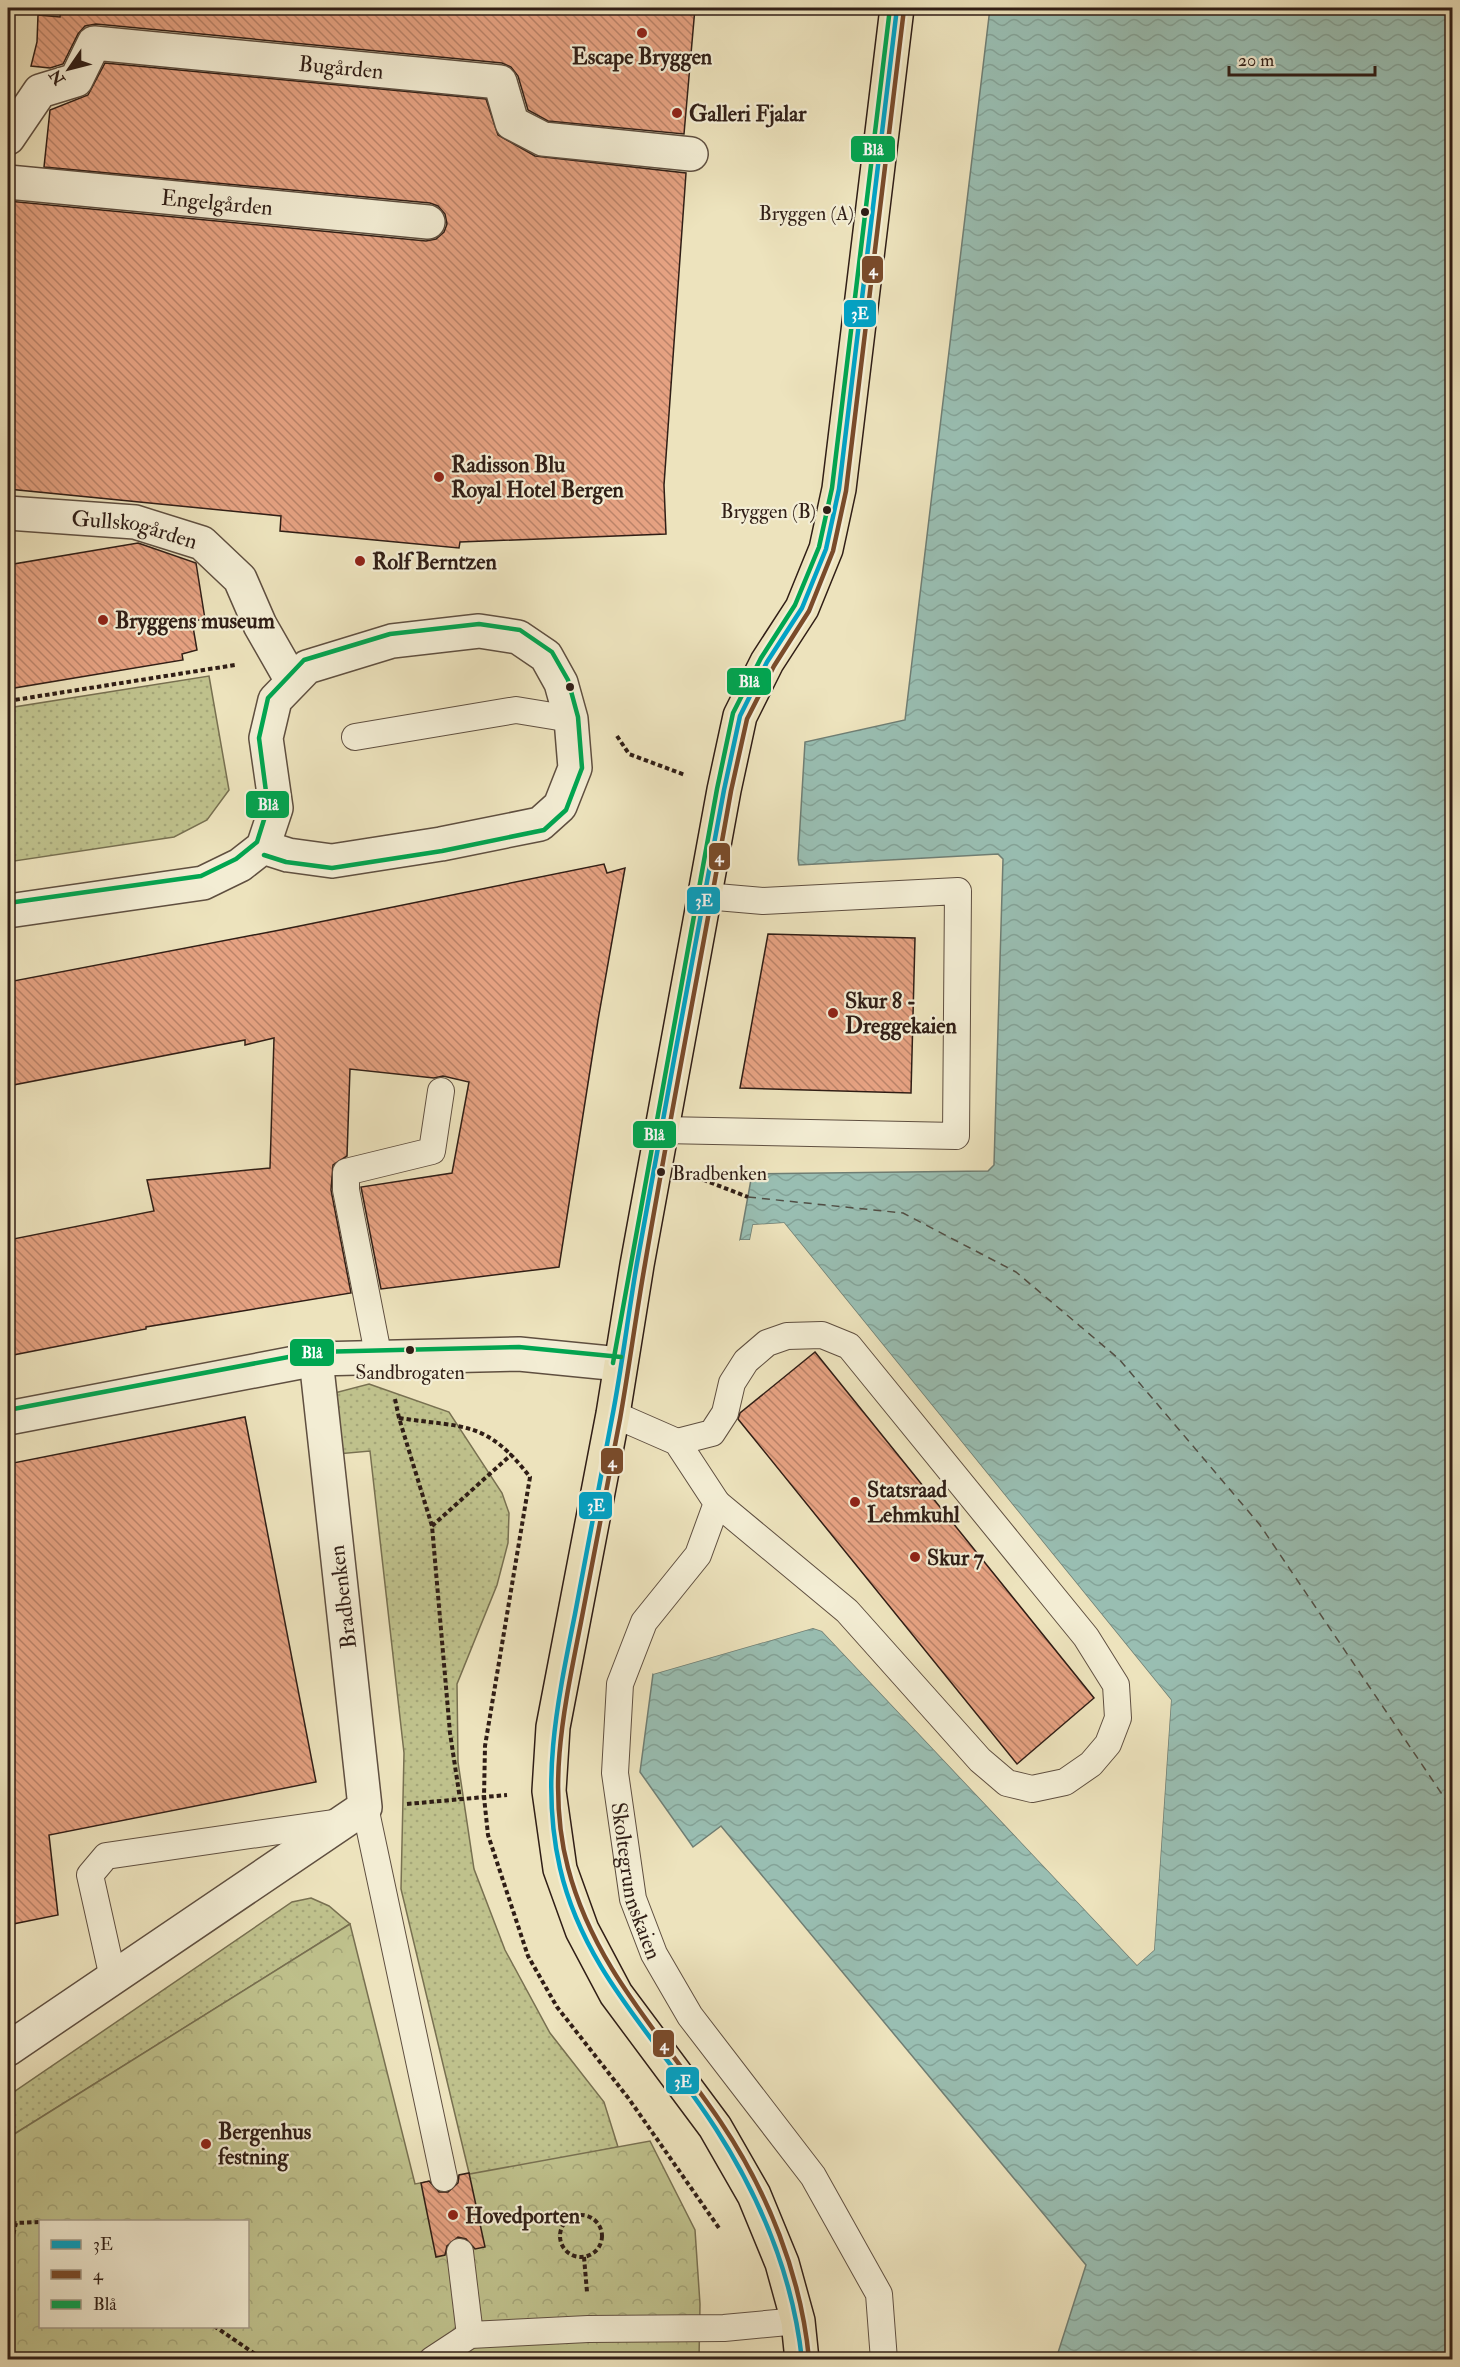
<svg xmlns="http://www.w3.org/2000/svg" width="1460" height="2367" font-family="'IM FELL Double Pica',serif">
<defs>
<pattern id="grass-dots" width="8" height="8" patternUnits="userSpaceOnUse" patternTransform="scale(1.5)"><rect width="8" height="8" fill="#bfc18c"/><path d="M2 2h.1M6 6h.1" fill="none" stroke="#a4a578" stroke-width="1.8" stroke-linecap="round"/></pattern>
<pattern id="park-crowns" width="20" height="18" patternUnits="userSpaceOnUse" patternTransform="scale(1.5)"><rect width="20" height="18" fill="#bfc18c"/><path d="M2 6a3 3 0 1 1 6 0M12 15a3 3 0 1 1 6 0" fill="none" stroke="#a4a578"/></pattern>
<pattern id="water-waves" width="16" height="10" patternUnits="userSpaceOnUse" patternTransform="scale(1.5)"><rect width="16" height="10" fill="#99beb2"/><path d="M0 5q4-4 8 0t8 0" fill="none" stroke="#84a398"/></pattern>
<pattern id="building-back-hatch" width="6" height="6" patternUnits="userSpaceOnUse" patternTransform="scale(1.5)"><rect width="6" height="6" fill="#e6a282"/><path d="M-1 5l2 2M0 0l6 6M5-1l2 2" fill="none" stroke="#bb8369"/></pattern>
</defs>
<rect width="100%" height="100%" fill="#ede3bd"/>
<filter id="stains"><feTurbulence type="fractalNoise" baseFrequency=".00333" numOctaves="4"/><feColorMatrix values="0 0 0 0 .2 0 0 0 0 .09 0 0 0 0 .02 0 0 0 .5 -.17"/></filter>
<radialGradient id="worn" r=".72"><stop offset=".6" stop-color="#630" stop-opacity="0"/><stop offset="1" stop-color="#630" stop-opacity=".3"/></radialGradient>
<g fill="url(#grass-dots)" stroke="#787051" stroke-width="1.5">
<polygon points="209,676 229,790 207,820 174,837 8,862 8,708"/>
<polygon points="369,1384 449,1412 502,1493 509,1513 508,1543 497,1585 457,1684 458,1762 474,1869 505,1950 550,2033 604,2102 618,2147 470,2177 401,1889 404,1753 370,1451 326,1455 319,1397"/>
<polygon points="311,1898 329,1906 350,1924 8,2138 8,2096 292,1902"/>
</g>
<path fill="url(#park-crowns)" stroke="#787051" stroke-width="1.5" fill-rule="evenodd" d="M 350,1924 L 415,2184 L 650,2141 L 695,2230 L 700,2304 L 699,2359 L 8,2360 L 8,2138 ZM 40,2222 L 248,2222 L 248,2326 L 40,2326 Z"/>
<polygon fill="url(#water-waves)" stroke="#6f7e74" stroke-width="1.5" points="990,8 1452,8 1452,2359 1056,2359 1086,2265 721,1826 693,1847 640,1772 653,1674 813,1628 822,1631 1137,1965 1154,1950 1171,1700 784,1223 753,1225 750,1240 740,1240 752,1174 988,1171 994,1165 1003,859 998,854 799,865 798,859 805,742 905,720"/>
<polygon fill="#ede3bd" points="784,1223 1171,1700 1154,1950 1137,1965 822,1631 813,1628 653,1674 654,1671 812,1625 824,1629 1138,1961 1151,1949 1168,1701 783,1226 756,1228 752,1243 739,1243 740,1240 750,1240 753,1225"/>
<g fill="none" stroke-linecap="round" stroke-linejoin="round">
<g stroke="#504e45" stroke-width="1.5" stroke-dasharray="8 6" stroke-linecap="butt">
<polyline points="1447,8 1452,35"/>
<polyline points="748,1197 903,1213 1016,1272 1119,1359 1260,1525 1452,1809"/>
</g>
</g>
<g fill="url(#building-back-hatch)" stroke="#301e16" stroke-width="1.5">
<polygon points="61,8 695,8 684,134 548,121 528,110 518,76 511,67 502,63 96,24 85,26 78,34 63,64 50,68 31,66 37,42 38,15 60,17"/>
<polygon points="105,63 486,99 498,135 535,156 686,173 664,485 666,534 460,542 459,548 280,531 281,516 8,489 8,201 426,241 436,239 444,232 447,224 445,214 438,206 430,203 44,167 50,110 88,95"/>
<polygon points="138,543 196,563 205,619 192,621 197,650 182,654 183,660 8,689 8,565"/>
<polygon points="604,864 607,873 625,868 598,1020 559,1267 381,1289 361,1187 452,1173 469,1082 443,1076 434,1078 350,1069 347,1156 333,1165 331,1190 351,1293 146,1327 146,1329 8,1356 8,1240 154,1211 147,1180 270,1168 274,1038 245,1045 245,1040 8,1086 8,982 280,930"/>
<polygon points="768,934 915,938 911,1093 740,1088"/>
<polygon points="815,1352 1094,1698 1017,1764 738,1419 740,1413"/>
<polygon points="245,1417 316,1782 49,1835 58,1915 8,1925 8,1464"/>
<polygon points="469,2173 485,2247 475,2249 466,2239 458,2237 447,2246 445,2255 436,2257 421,2183 429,2181 439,2192 448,2192 458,2183 459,2175"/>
</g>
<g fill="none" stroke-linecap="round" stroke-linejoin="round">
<g stroke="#5f4f40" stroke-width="28">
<g id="service">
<polyline points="355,737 516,710 571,719"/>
<polyline points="662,1130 956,1136 958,891 763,901 705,896"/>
<polyline points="379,1359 346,1190 346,1172 432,1151 441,1091"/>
<path id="s1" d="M 613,1414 L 677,1442 L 717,1503 L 698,1555 L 644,1622 L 620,1684 L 615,1773 L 633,1899 L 654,1954 L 690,2016 L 813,2176 L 879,2294 L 884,2360"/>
<polyline points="677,1442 712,1433 725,1413 732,1383 746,1361 767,1343 787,1336 822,1335 849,1346 1086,1637 1116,1685 1118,1718 1108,1744 1091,1764 1065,1782 1032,1789 1007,1783 980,1760 847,1611 717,1503"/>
<polyline points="365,1807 444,2178"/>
<polyline points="113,1978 90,1875 106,1856 340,1822"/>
<polyline points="460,2252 470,2335"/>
<polyline points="432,2360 470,2335 588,2329 724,2328 798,2321"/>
</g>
</g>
<g stroke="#5f4f40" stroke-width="36">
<g id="pedestrian">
<path id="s2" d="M 8,138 L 40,91 L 76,80 L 94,43 L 500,82 L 512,123 L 543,139 L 691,154"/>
<path id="s3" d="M 8,182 L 428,222"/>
<path id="s4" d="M 8,513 L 135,522 L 202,543 L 240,579 L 260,625 L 292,681"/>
</g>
</g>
<g stroke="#5f4f40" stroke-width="36">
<g id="minor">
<polyline points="8,911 203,883 240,865 263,847 276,808 266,738 275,700 307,667 392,641 479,631 518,637 546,656 561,683 571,719 575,768 560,806 540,824 441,844 332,861 288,855 263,847"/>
<polyline points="8,2049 365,1807 316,1359"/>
</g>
</g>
<g stroke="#5f4f40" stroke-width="36">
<polyline id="tertiary" points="8,1418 316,1359 519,1354 620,1364"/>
</g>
<g stroke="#301e16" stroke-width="36">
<polyline id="primary" points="802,2360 798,2321 782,2263 754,2195 715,2127 616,1994 582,1930 560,1869 549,1791 553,1727 613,1414 637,1265 724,790 740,716 767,662 802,608 826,549 839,489 897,8"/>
</g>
<g stroke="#301e16" stroke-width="4" stroke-dasharray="4.5 3" stroke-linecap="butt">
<polyline points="40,8 66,12"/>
<polyline points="8,701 235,665"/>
<polyline points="617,736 629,754 685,775"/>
<polyline points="696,1177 748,1197"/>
<polyline points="395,1399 399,1418 432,1526 450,1733 460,1799"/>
<path d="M 399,1418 C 465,1428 486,1420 530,1477 L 485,1746 L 484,1797 L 488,1835 L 528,1956 L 557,2007 L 629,2099 L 719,2228"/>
<polyline points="432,1526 512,1454"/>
<polyline points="407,1804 507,1795"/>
<circle cx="581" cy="2236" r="21"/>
<polyline points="48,2222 54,2222"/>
<polyline points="8,2229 15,2224"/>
<polyline points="8,2256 16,2223 40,2222"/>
<polyline points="584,2257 587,2292"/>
<polyline points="214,2326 264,2360"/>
</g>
<use href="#service" stroke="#f3edd4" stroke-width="26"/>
<use href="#pedestrian" stroke="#f3edd4" stroke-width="33"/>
<use href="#minor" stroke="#f3edd4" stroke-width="33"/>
<use href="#tertiary" stroke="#f3edd4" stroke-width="33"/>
<use href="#primary" stroke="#ede3bd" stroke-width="33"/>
<g stroke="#f3edd4" stroke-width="9">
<path id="bus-1" d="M 802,2360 C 793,2277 761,2199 716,2129 C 661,2042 584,1973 560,1868 C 540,1781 558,1699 575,1614 C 587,1549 600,1483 612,1418 C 622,1367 628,1315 637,1263 C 665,1105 695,948 724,790 L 740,716 L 767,662 L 802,608 L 826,549 L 839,489 L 897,8"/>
</g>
<g stroke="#f3edd4" stroke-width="9">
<path id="bus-2" d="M 809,2359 C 801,2275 768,2192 720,2121 C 664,2038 594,1968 568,1868 C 546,1785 565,1704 581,1622 C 594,1555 607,1487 620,1419 C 629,1368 636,1315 645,1264 C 672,1106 703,949 731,791 L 747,719 L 774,666 L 809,611 L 833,551 L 846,491 L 904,9"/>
</g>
<g stroke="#f3edd4" stroke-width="9">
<g id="bus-3">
<polyline points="8,903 201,876 236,859 257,842 268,807 259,738 268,698 304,660 390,634 479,624 520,630 552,652 568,680 578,717 582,768 566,810 544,830 442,851 332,868 286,862 264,855"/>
<polyline points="613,1363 717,789 733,713 761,658 795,605 819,547 832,488 890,8"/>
<polyline points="8,1410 315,1352 519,1347 621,1357"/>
</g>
</g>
<use href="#bus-1" stroke="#02a2c5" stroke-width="4.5"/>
<use href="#bus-2" stroke="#7a4b2a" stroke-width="4.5"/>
<use href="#bus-3" stroke="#00a651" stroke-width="4.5"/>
</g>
<g fill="#8f2418" stroke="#f3edd4" stroke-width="2">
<circle cx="642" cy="33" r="6"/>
<circle cx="677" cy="113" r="6"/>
<circle cx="439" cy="477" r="6"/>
<circle cx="360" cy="561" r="6"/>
<circle cx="103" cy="620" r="6"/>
<circle cx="833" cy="1013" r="6"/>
<circle cx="855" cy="1502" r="6"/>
<circle cx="915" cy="1557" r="6"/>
<circle cx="206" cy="2144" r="6"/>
<circle cx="453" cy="2215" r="6"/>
</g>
<g fill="#301e16" stroke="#f3edd4" stroke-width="2">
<circle cx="865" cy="212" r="5"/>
<circle cx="827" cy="510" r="5"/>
<circle cx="570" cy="687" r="5"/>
<circle cx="661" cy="1172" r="5"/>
<circle cx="410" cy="1350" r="5"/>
</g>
<g text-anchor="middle" stroke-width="4.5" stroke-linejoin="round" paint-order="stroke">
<g font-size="20" fill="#301e16" stroke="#f3edd4" text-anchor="end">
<text x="854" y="220">Bryggen (A)</text>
<text x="816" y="518">Bryggen (B)</text>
<text x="672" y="1180" text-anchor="start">Bradbenken</text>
<text x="410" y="1379" text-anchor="middle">Sandbrogaten</text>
</g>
<g font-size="22" font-weight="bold" fill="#301e16" stroke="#f3edd4" text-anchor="start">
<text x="642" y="64" text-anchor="middle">Escape Bryggen</text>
<text x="689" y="121">Galleri Fjalar</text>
<text x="451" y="472">Radisson Blu<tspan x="451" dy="25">Royal Hotel Bergen</tspan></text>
<text x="372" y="569">Rolf Berntzen</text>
<text x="115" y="628">Bryggens museum</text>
<text x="845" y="1008">Skur 8 -<tspan x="845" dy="25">Dreggekaien</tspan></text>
<text x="867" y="1497">Statsraad<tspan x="867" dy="25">Lehmkuhl</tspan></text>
<text x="927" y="1565">Skur 7</text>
<text x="218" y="2139">Bergenhus<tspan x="218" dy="25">festning</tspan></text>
<text x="465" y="2223">Hovedporten</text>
</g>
<g font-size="22" fill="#301e16" stroke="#f3edd4">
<text dy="8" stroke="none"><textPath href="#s2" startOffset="384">Bugården</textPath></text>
<text dy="8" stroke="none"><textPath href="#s3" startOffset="210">Engelgården</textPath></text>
<text dy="8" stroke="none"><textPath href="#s4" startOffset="128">Gullskogården</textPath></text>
<text transform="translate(342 1597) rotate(-97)" y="8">Bradbenken</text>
<text dy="8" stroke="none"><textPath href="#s1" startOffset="550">Skoltegrunnskaien</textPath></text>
</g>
</g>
<g stroke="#f3edd4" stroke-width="2">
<rect x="850" y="135" width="46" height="28" rx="6" fill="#00a651"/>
<rect x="861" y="255" width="23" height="29" rx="6" fill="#7a4b2a"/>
<rect x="843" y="299" width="34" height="29" rx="6" fill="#02a2c5"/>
<rect x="726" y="667" width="46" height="29" rx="6" fill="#00a651"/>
<rect x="245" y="790" width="45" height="29" rx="6" fill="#00a651"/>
<rect x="708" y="842" width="23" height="29" rx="6" fill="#7a4b2a"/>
<rect x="686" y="886" width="35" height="29" rx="6" fill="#02a2c5"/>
<rect x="632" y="1120" width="45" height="29" rx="6" fill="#00a651"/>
<rect x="289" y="1338" width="46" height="29" rx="6" fill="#00a651"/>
<rect x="600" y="1447" width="24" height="28" rx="6" fill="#7a4b2a"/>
<rect x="578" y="1491" width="35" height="29" rx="6" fill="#02a2c5"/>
<rect x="652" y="2029" width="23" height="29" rx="6" fill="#7a4b2a"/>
<rect x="665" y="2066" width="35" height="29" rx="6" fill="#02a2c5"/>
</g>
<g font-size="16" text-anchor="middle" font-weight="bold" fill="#fff">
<text x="873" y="155">Blå</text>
<text x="873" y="275">4</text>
<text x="860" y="319">3E</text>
<text x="749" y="687">Blå</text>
<text x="268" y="810">Blå</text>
<text x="719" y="862">4</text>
<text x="704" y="906">3E</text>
<text x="654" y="1140">Blå</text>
<text x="312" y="1358">Blå</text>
<text x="612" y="1467">4</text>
<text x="596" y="1511">3E</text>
<text x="664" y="2050">4</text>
<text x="683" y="2087">3E</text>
</g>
<rect width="1460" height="2367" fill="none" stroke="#ede3bd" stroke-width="30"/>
<rect x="9" y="9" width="1442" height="2349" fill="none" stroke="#301e16" stroke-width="3"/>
<rect x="15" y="15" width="1430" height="2337" fill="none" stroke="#301e16" stroke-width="1.5"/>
<rect x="39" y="2220" width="210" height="108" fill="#f3edd4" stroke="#a59a88" stroke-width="1.5"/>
<rect x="51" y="2240" width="30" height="9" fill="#02a2c5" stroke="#a59a88" stroke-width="1.5"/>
<text x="93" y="2250" font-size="18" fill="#301e16">3E</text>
<rect x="51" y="2270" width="30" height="9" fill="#7a4b2a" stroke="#a59a88" stroke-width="1.5"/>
<text x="93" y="2280" font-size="18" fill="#301e16">4</text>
<rect x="51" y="2300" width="30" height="9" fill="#00a651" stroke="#a59a88" stroke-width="1.5"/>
<text x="93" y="2310" font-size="18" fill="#301e16">Blå</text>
<g transform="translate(69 69) rotate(235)" stroke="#f3edd4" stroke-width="4.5" paint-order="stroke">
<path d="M0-4.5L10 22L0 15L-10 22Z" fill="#301e16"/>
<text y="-9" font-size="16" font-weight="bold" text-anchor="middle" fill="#301e16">N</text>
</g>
<path d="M1229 66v9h146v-9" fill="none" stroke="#301e16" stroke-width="3"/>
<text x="1238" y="66" font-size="18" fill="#301e16" stroke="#f3edd4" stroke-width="4.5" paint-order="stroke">20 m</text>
<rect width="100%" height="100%" filter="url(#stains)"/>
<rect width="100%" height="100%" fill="url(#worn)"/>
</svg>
